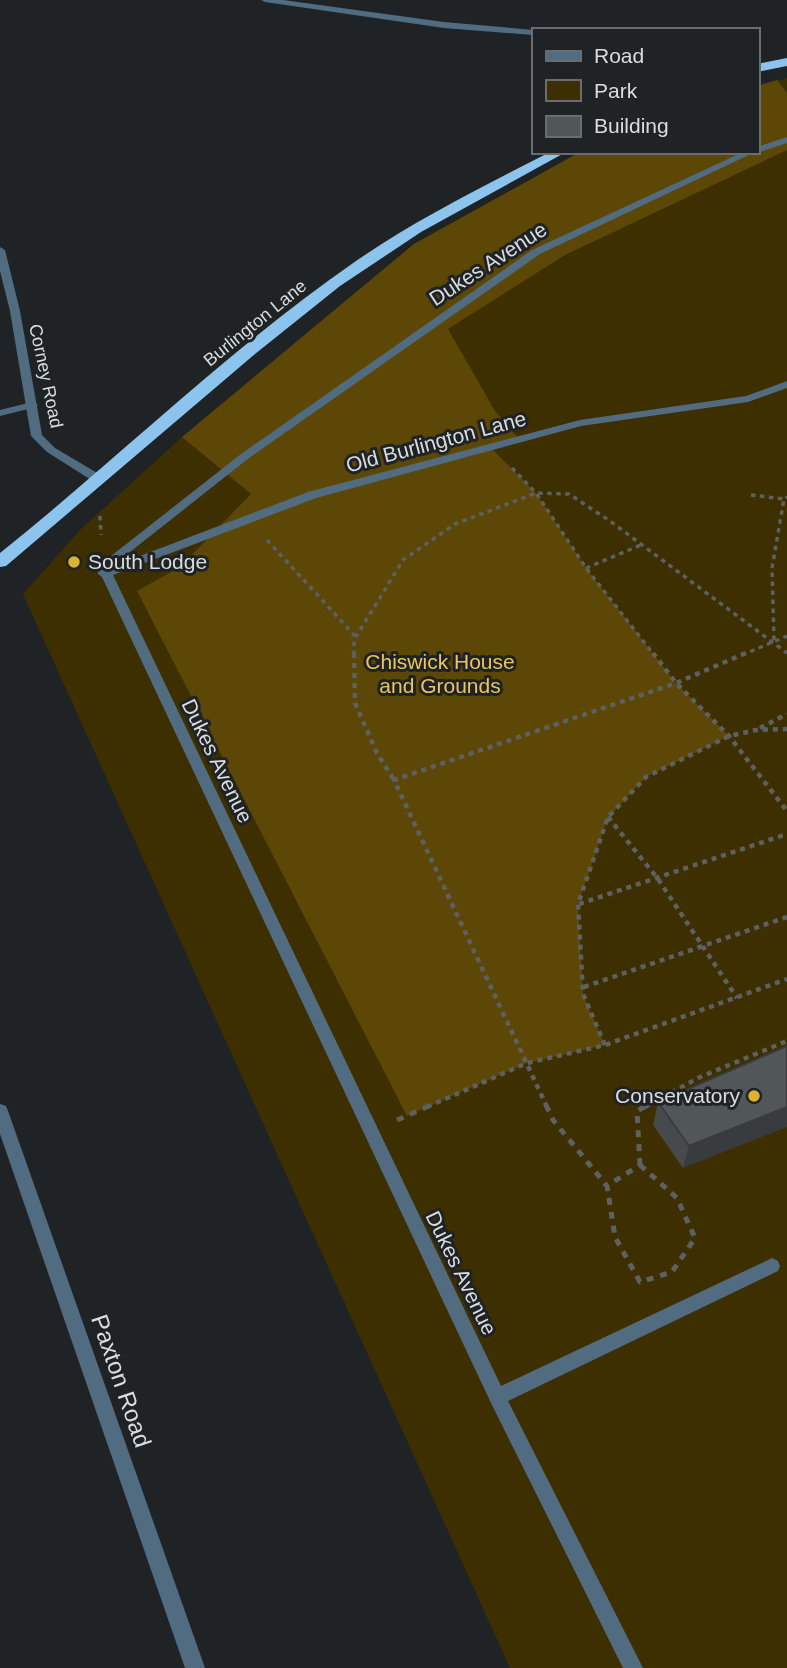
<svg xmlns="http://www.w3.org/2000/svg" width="787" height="1668" font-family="Helvetica,sans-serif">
<rect width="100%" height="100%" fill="#1f2326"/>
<polygon fill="#3e2f01" points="787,78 787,1668 510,1668 23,594 80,530 182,437 414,244 580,152 757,152 757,86"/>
<polygon fill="#5c4706" points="777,80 787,93 787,150 565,255 448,329 495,411 519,439 491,448 536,493 586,568 676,683 729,736 646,777 608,818 578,904 583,994 605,1045 527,1063 407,1116 137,591 180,567 251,494 182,437 414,244 580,152 757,152 757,86"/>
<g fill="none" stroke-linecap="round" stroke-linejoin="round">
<g stroke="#5d6163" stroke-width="3.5" stroke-dasharray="4.5 4.5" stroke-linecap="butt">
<polyline points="512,468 536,493 586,568 654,655"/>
<polyline points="751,495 784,499"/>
<polyline points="100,516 101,535"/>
<polyline points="267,540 356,637"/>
<polyline points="586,568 641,545"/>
<polyline points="774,640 772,568 784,499 787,497"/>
<polyline points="354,655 354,640 403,560 455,524 536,493 569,494 610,521 787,653"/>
<polyline points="742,655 787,636"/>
</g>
<g stroke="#5d6163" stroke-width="4.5" stroke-dasharray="5 5" stroke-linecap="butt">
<polyline points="354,653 355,703 377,753 394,780"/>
<polyline points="653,653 676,683 729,736 787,811"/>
<polyline points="760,728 787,714"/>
<polyline points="608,817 658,879 737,998"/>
<polyline points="579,904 787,834"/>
<polyline points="584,987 787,917"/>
<polyline points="605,1045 583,994 578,904 608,817 646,777 729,736 756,730 787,729"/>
<polyline points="427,1107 527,1063 605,1045 787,979"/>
<polyline points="547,1107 394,780 676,683 746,653"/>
<polyline points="645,1107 698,1078 787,1041"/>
</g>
<g stroke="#5d6163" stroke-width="5" stroke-dasharray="7 7" stroke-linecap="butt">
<polyline points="546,1105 553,1120 607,1186"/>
<polyline points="397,1120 431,1105"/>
<polygon points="640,1165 677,1198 695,1238 672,1272 640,1282 615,1237 607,1186"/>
<polyline points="640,1165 637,1111 648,1105"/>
</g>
<g fill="#516c80" fill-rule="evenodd">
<polygon points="787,137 787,143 760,152 755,152 540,254 249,458 111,567 308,492 580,420 746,396 787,381 787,388 748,402 581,426 316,498 113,575 501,1386 766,1261 772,1258 778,1261 780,1266 778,1271 508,1401 643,1668 623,1668 491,1403 102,577 98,574 97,567 241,454 532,250 743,152 757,152 757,147"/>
<polygon points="32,402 38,405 36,407 0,416 0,410"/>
</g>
<g fill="#516c80" fill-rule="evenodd">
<polygon points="261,0 283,0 444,22 534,30 533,35 444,28 265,2"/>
<polygon points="0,247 5,250 20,311 42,435 55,448 104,477 104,483 96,483 47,452 31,436 10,311 0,271"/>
<polygon points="0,1104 6,1106 8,1111 205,1668 185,1668 0,1134"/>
</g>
<g fill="#8cc4ee" fill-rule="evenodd">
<polygon points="787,58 787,66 757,72 757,64"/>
<path d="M 550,152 L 566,152 L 421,232 L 340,286 L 255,354 L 6,566 L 0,567 L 0,553 C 119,458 230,348 356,261 C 417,219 484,186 550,152 Z"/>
</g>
</g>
<polygon fill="#464a4d" points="787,1047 683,1168 653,1125 658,1102"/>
<polygon fill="#393c3e" points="787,1107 787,1127 683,1168 689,1146"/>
<polygon fill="#515659" stroke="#393c3e" stroke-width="2" points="787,1046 787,1107 689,1146 658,1102"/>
<g fill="#ddb133" stroke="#1f2326" stroke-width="2.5">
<circle cx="74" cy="562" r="7"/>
<circle cx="754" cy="1096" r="7"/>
</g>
<g text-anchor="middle" stroke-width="6" stroke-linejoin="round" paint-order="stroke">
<g font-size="18" fill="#daddde" stroke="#1f2326">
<text transform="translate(255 323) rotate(-39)" y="6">Burlington Lane</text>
<text transform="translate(46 376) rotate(78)" y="6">Corney Road</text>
</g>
<g font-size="21" fill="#daddde" stroke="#1f2326">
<text transform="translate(488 264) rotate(-33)" y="7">Dukes Avenue</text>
<text transform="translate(436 442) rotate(-15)" y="7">Old Burlington Lane</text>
<text transform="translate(217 761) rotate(64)" y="7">Dukes Avenue</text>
<text transform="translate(461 1273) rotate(64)" y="7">Dukes Avenue</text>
</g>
<g font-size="21" fill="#daddde" stroke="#1f2326" text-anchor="start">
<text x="88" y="569">South Lodge</text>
<text x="740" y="1103" text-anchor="end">Conservatory</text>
</g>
<g font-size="21" fill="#ecc45b" stroke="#1f2326">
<text x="440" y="669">Chiswick House<tspan x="440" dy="24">and Grounds</tspan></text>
</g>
<g font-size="24" fill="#daddde" stroke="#1f2326">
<text transform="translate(121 1381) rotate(71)" y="8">Paxton Road</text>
</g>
</g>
<rect x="532" y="28" width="228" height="126" fill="#1f2326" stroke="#6a6d70" stroke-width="2"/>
<rect x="546" y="51" width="35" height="10" fill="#516c80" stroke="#6a6d70" stroke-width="2"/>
<text x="594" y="63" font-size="21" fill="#daddde">Road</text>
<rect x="546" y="80" width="35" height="21" fill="#3e2f01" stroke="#6a6d70" stroke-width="2"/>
<text x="594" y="98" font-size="21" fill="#daddde">Park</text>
<rect x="546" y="116" width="35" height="21" fill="#515659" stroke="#6a6d70" stroke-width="2"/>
<text x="594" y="133" font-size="21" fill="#daddde">Building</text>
</svg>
